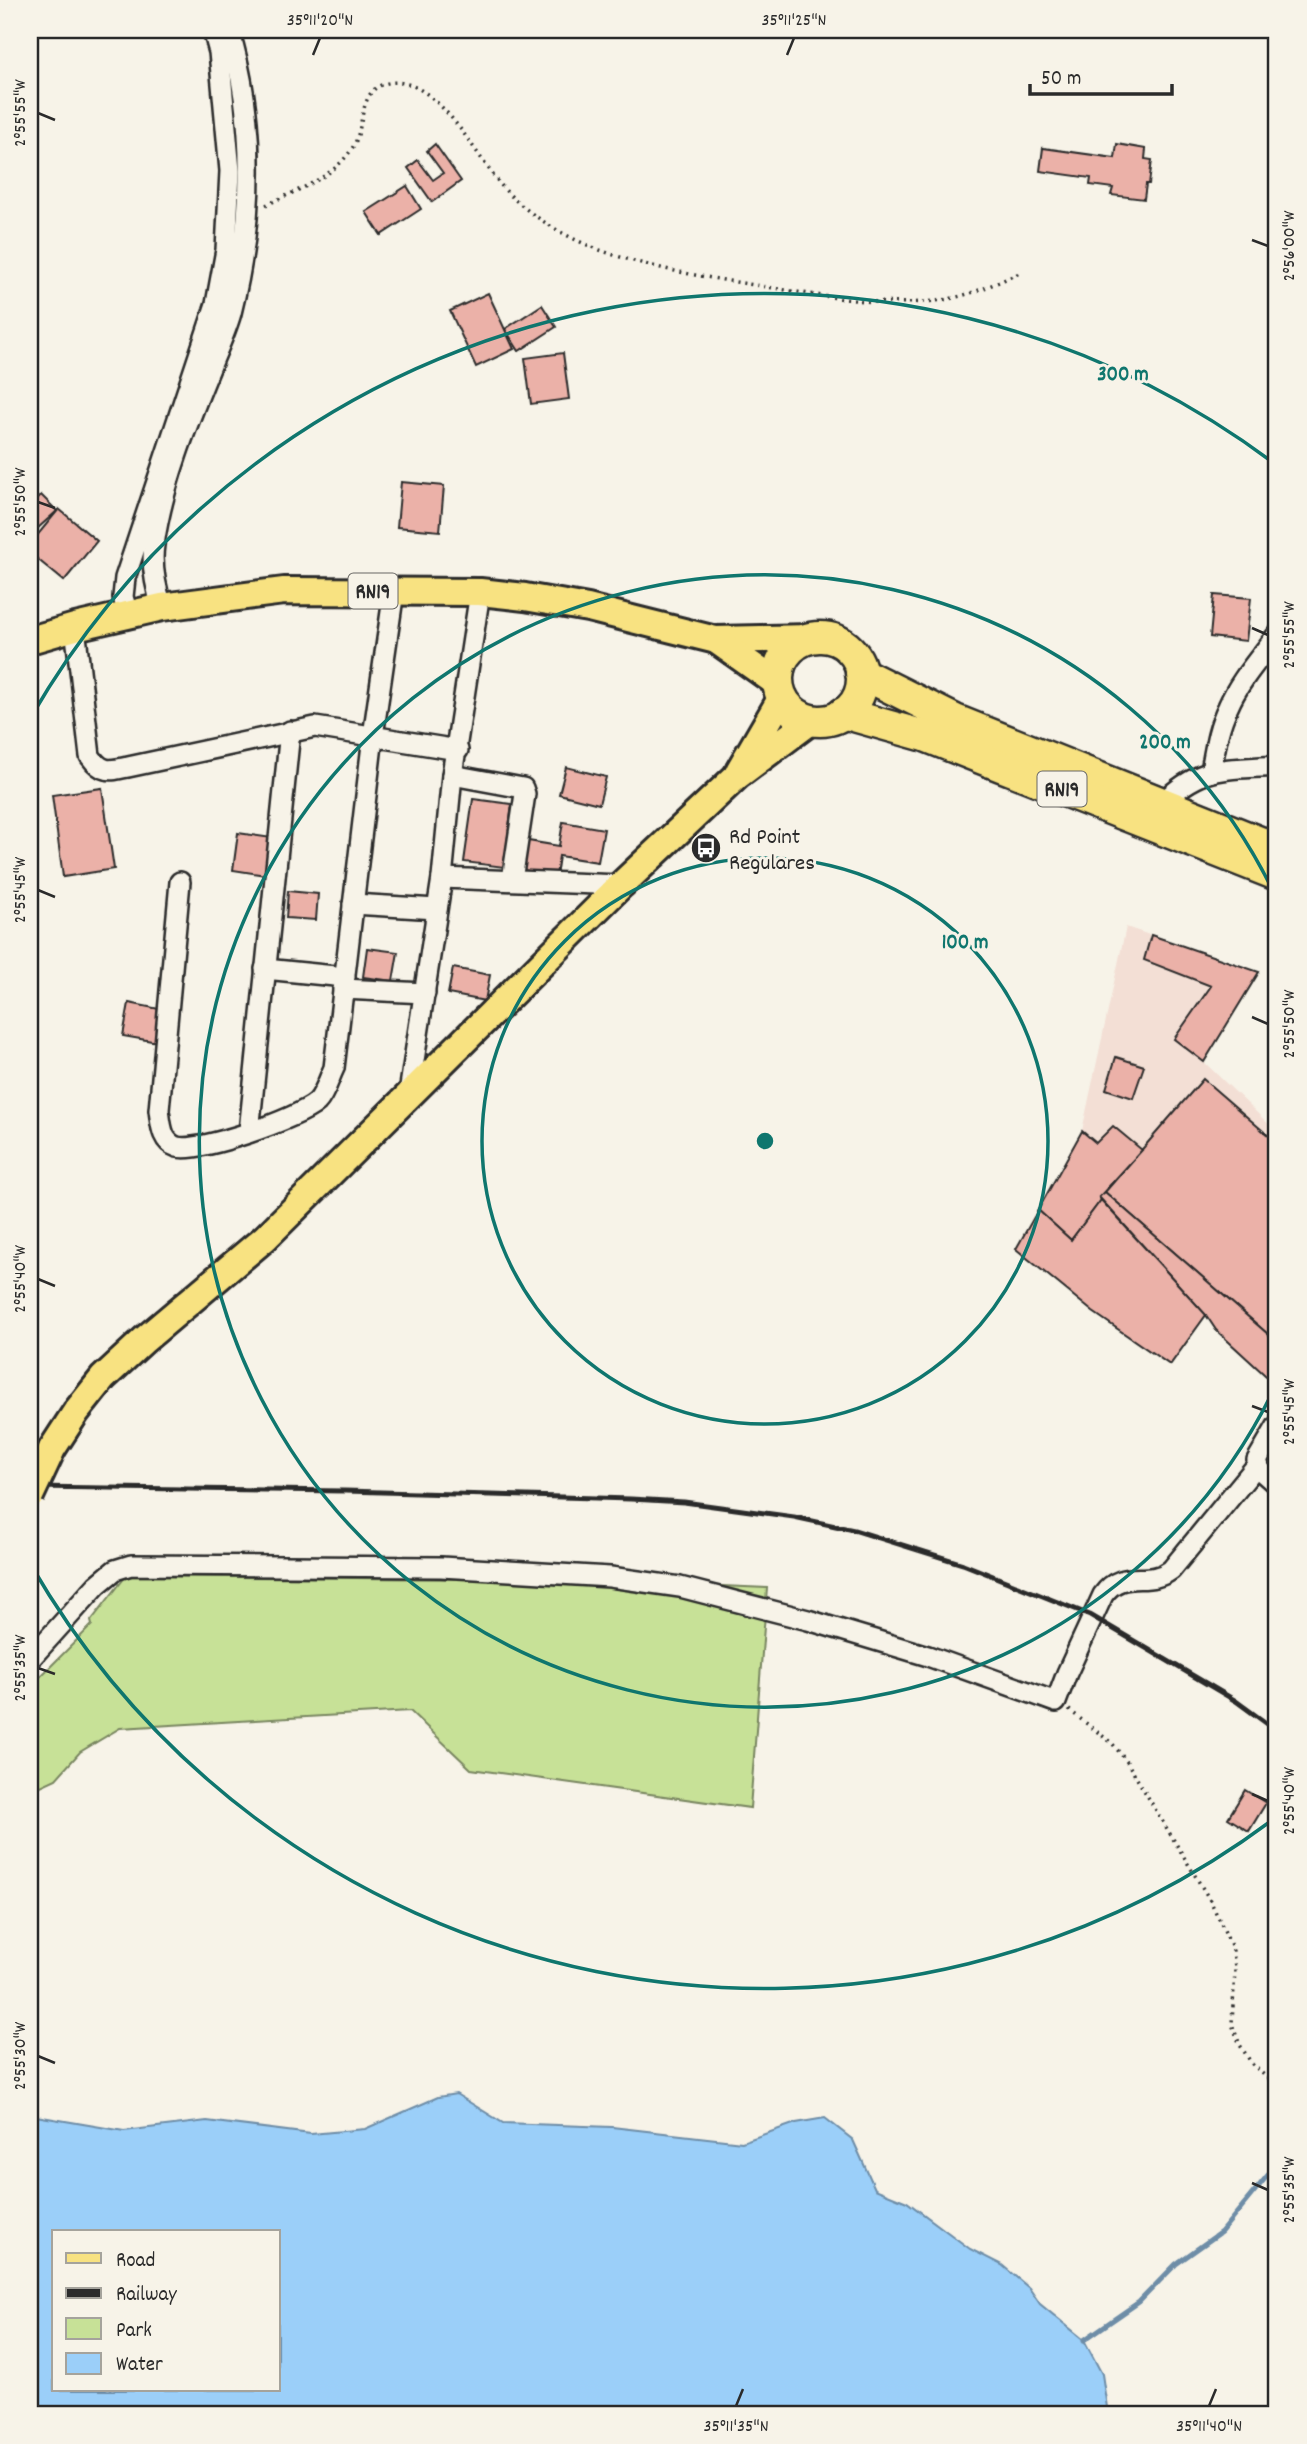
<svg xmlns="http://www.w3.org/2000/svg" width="1307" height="2444" font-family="Dekko,sans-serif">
<rect width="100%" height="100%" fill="#f7f3e8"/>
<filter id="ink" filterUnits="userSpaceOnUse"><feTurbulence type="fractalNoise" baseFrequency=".0143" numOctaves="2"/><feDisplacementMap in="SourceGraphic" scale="14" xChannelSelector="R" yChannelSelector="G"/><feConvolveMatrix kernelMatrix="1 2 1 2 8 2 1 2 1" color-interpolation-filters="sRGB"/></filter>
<g filter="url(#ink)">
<polygon fill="#f3dfd5" points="1126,927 1259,972 1204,1062 1277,1132 1277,1386 1216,1330 1206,1316 1170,1365 1093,1312 1016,1249 1082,1131"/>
<polygon fill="#c7e197" stroke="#798661" stroke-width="2" points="126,1576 584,1580 767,1588 750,1808 471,1769 410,1711 120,1728 80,1752 56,1779 30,1791 30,1687 92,1625 91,1621"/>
<path fill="#9bcff9" stroke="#6e8da7" stroke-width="2" fill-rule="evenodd" d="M 456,2094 L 503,2123 L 612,2127 L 742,2142 L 796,2123 L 825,2118 L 853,2140 L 875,2189 L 907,2202 L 970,2249 L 1002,2265 L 1029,2288 L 1040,2304 L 1084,2340 L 1102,2374 L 1108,2414 L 30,2414 L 30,2115 L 124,2131 L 207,2121 L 311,2134 L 365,2129 L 438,2097 ZM 54,2232 L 278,2232 L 278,2390 L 54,2390 Z"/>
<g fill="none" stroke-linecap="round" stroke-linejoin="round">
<polyline stroke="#6e8da7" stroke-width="5" points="1084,2340 1139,2302 1176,2264 1221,2232 1277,2164"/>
</g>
<g fill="#ebb1a8" stroke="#2b2b2b" stroke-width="2">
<polygon points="435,144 461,181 432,202 408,168 418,160 433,180 443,173 427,151"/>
<polygon points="1117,144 1146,149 1145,159 1152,160 1149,184 1146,184 1144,199 1111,195 1113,188 1090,185 1091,178 1040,171 1043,148 1115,158"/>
<polygon points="407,186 421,209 381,235 366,212"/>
<polygon points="488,293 514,349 476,367 450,311"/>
<polygon points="542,305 556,327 519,351 505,329"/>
<polygon points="563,353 569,399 531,404 525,358"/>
<polygon points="401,482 444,486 440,531 397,527"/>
<polygon points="41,495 57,511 38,528 30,519 30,506"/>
<polygon points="59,509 97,541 64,581 30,553 30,544"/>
<polygon points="1214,595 1251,598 1246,641 1210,637"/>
<polygon points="566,767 606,777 599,804 559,794"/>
<polygon points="102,788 114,869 63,877 52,795"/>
<polygon points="473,799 512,804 504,867 464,862"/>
<polygon points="563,822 604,829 598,862 559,856 556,876 523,870 528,841 559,846"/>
<polygon points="238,833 272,838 266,875 233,870"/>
<polygon points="288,891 318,894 316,920 286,918"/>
<polygon points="1151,935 1259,972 1204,1062 1174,1039 1211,986 1144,960"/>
<polygon points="367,948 398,952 393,981 363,977"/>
<polygon points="453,968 490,975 485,1001 448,994"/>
<polygon points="129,1003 164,1010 158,1042 123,1036"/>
<polygon points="1116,1057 1144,1066 1133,1098 1106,1089"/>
<polygon points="1203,1079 1277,1143 1277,1342 1105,1192"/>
<polygon points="1113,1126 1142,1150 1099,1197 1101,1200 1071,1240 1038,1210 1082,1131 1096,1143"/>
<polygon points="1105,1192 1277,1342 1277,1386 1216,1330 1206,1315 1099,1197"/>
<polygon points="1101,1200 1206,1315 1170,1365 1093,1312 1016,1249 1038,1210 1071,1240"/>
<polygon points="1245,1790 1266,1803 1249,1831 1228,1818"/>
<polygon points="1277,1805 1277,1819 1270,1812"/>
</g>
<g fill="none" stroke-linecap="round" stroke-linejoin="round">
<g stroke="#2b2b2b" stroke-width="24">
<g id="minor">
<path d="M 162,607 C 156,588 151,565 154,545 C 162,486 188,422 210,368 C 217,350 226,331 231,313 C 254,221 257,121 229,30"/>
<polyline points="128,614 123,597 125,578 216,304 226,250 230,171 219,52 213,30"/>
<path d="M 75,627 L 90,756 C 102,773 109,771 128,767 L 315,727 L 458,750"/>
<path d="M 1211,771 C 1215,749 1218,727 1228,707 C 1239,681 1260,658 1277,635"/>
<polyline points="452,775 523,788 525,794 512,880"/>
<path d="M 1161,804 C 1202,764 1224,770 1277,766"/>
<polyline points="442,878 621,885"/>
<path d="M 180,882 L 159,1110 C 161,1123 161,1142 177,1147 C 199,1153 300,1118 317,1102 C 325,1094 329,1078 334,1068 L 373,736 L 394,591"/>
<polyline points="353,904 437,909"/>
<polyline points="265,969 345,977"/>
<polyline points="343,989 425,993"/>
<polyline points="409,1093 442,878 452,775 480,592"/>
<polyline points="249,1132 290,731"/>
<polyline points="1277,1426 1257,1460 1260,1470 1277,1485"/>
<path d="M 30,1659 L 97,1585 L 115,1570 L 131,1565 L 441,1567 L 610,1577 L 680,1587 L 808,1620 L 928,1656 L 1056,1702 L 1067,1673 L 1103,1595 C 1123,1567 1147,1588 1171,1570 L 1257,1465"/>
</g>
</g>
<g stroke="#2b2b2b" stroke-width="32">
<g id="major">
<polyline points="30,640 75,627 162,607 284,591 480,592 525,597 588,608 716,640 811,638"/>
<polyline points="716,640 778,684"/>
<polyline points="739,771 782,697"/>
<polyline points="52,1449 76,1412 103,1378 144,1340 265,1238 621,885 737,776 812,720"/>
</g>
</g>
<g stroke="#2b2b2b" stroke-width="35">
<g id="highway">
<circle cx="820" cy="679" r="42"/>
<polyline points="861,673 955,720 1277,849"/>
<polyline points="843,713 925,736 1277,875"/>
</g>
</g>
<g stroke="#2b2b2b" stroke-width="3.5" stroke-dasharray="2 5" stroke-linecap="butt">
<path d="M 266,205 C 297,190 339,176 355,143 C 364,124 360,91 384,84 C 436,68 478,163 508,193 C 519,204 533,215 546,223 C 609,265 700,276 773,288 C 828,297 887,308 942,300 C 970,296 996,283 1022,272"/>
<polyline points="1069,1710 1112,1743 1127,1762 1211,1902 1224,1930 1233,1951 1235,1969 1232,2024 1240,2045 1252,2064 1277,2087"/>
</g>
<use href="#minor" stroke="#f7f3e8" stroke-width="19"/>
<use href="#major" stroke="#f8e281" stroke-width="26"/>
<use href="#highway" stroke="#f8e281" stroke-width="30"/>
<polyline stroke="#2b2b2b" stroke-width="5" points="30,1487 345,1491 631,1499 684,1502 794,1517 854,1530 963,1564 1090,1615 1236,1701 1277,1731"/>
<g stroke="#2b2b2b" stroke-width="32" stroke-linecap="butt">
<polyline id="major-bridge" points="30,1496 52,1449"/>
</g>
<use href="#major-bridge" stroke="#f8e281" stroke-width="26"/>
</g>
</g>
<path fill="none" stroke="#2b2b2b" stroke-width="2.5" d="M 313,55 L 320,38M 787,55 L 794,38M 38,113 L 55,120M 1252,240 L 1268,246M 38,502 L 55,508M 1252,628 L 1268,635M 38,890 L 55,897M 1252,1017 L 1268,1024M 38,1279 L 55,1286M 1252,1406 L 1268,1412M 38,1668 L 55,1674M 1252,1794 L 1268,1801M 38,2056 L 55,2063M 1252,2183 L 1268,2190M 736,2406 L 743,2389M 1209,2406 L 1216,2389"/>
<g fill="none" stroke="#0f766e" stroke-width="3.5">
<circle cx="765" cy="1141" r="283"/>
<path d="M1276 1385A566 566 0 1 1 1276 897"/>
<path d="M1275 1818A848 848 0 0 1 31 1565M31 717A848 848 0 0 1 1275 464"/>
</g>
<defs>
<g id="bus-disc" transform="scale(1.575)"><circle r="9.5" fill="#2b2b2b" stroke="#f7f3e8"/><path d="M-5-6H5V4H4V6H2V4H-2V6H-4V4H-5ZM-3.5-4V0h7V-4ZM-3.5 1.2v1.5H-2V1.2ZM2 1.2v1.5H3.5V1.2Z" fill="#fff"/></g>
</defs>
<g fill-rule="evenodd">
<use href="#bus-disc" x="706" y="848"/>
</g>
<g text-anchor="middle" stroke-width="6" stroke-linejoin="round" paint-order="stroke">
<g fill="#f7f3e8" stroke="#686764" stroke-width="2">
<rect x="348.5" y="573.5" width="49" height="35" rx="5"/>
<rect x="1037.5" y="771.5" width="49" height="35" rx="5"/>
</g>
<g font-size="21" font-weight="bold" fill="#2b2b2b">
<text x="373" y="598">RN19</text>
<text x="1062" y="796">RN19</text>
</g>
<g font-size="23" fill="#2b2b2b" stroke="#f7f3e8" text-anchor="start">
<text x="729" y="843">Rd Point<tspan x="729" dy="26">Regulares</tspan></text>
</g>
</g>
<circle cx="765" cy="1141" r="10" fill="#0f766e" stroke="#f7f3e8" stroke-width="3.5"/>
<g font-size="21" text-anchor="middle" font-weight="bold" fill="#0f766e" stroke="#f7f3e8" stroke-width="6" stroke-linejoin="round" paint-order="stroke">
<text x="1123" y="380">300 m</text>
<text x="1165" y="748">200 m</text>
<text x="965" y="948">100 m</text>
</g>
<rect width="1307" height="2444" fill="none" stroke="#f7f3e8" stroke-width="77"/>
<rect x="52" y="2230" width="228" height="161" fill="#f7f3e8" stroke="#a5a39c" stroke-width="2"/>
<rect x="66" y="2253" width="35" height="10" fill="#f8e281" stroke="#a5a39c" stroke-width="2"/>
<text x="116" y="2266" font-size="21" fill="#2b2b2b">Road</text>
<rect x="66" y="2288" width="35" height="10" fill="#2b2b2b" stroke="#a5a39c" stroke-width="2"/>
<text x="116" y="2300" font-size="21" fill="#2b2b2b">Railway</text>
<rect x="66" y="2318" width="35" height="21" fill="#c7e197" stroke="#a5a39c" stroke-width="2"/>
<text x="116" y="2336" font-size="21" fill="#2b2b2b">Park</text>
<rect x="66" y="2353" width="35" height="21" fill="#9bcff9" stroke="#a5a39c" stroke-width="2"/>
<text x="116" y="2370" font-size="21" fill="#2b2b2b">Water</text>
<path d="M1030 84v10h142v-10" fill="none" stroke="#2b2b2b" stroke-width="3.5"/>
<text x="1041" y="84" font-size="21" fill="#2b2b2b" stroke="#f7f3e8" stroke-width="5" paint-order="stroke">50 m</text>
<rect x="38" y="38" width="1230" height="2368" fill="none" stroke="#2b2b2b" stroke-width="2.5"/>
<g font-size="18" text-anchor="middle" fill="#2b2b2b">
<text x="320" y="25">35°11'20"N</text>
<text x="794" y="25">35°11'25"N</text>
<text transform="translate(19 113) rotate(-90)" y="6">2°55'55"W</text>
<text transform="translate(1288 246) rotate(-90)" y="6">2°56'00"W</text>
<text transform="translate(19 502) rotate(-90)" y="6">2°55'50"W</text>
<text transform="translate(1288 635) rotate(-90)" y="6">2°55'55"W</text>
<text transform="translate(19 890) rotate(-90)" y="6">2°55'45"W</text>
<text transform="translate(1288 1024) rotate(-90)" y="6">2°55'50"W</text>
<text transform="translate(19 1279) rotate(-90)" y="6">2°55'40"W</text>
<text transform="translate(1288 1412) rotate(-90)" y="6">2°55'45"W</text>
<text transform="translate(19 1668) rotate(-90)" y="6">2°55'35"W</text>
<text transform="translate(1288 1801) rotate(-90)" y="6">2°55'40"W</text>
<text transform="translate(19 2056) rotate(-90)" y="6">2°55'30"W</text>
<text transform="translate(1288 2190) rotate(-90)" y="6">2°55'35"W</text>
<text x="736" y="2431">35°11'35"N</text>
<text x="1209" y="2431">35°11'40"N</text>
</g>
</svg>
